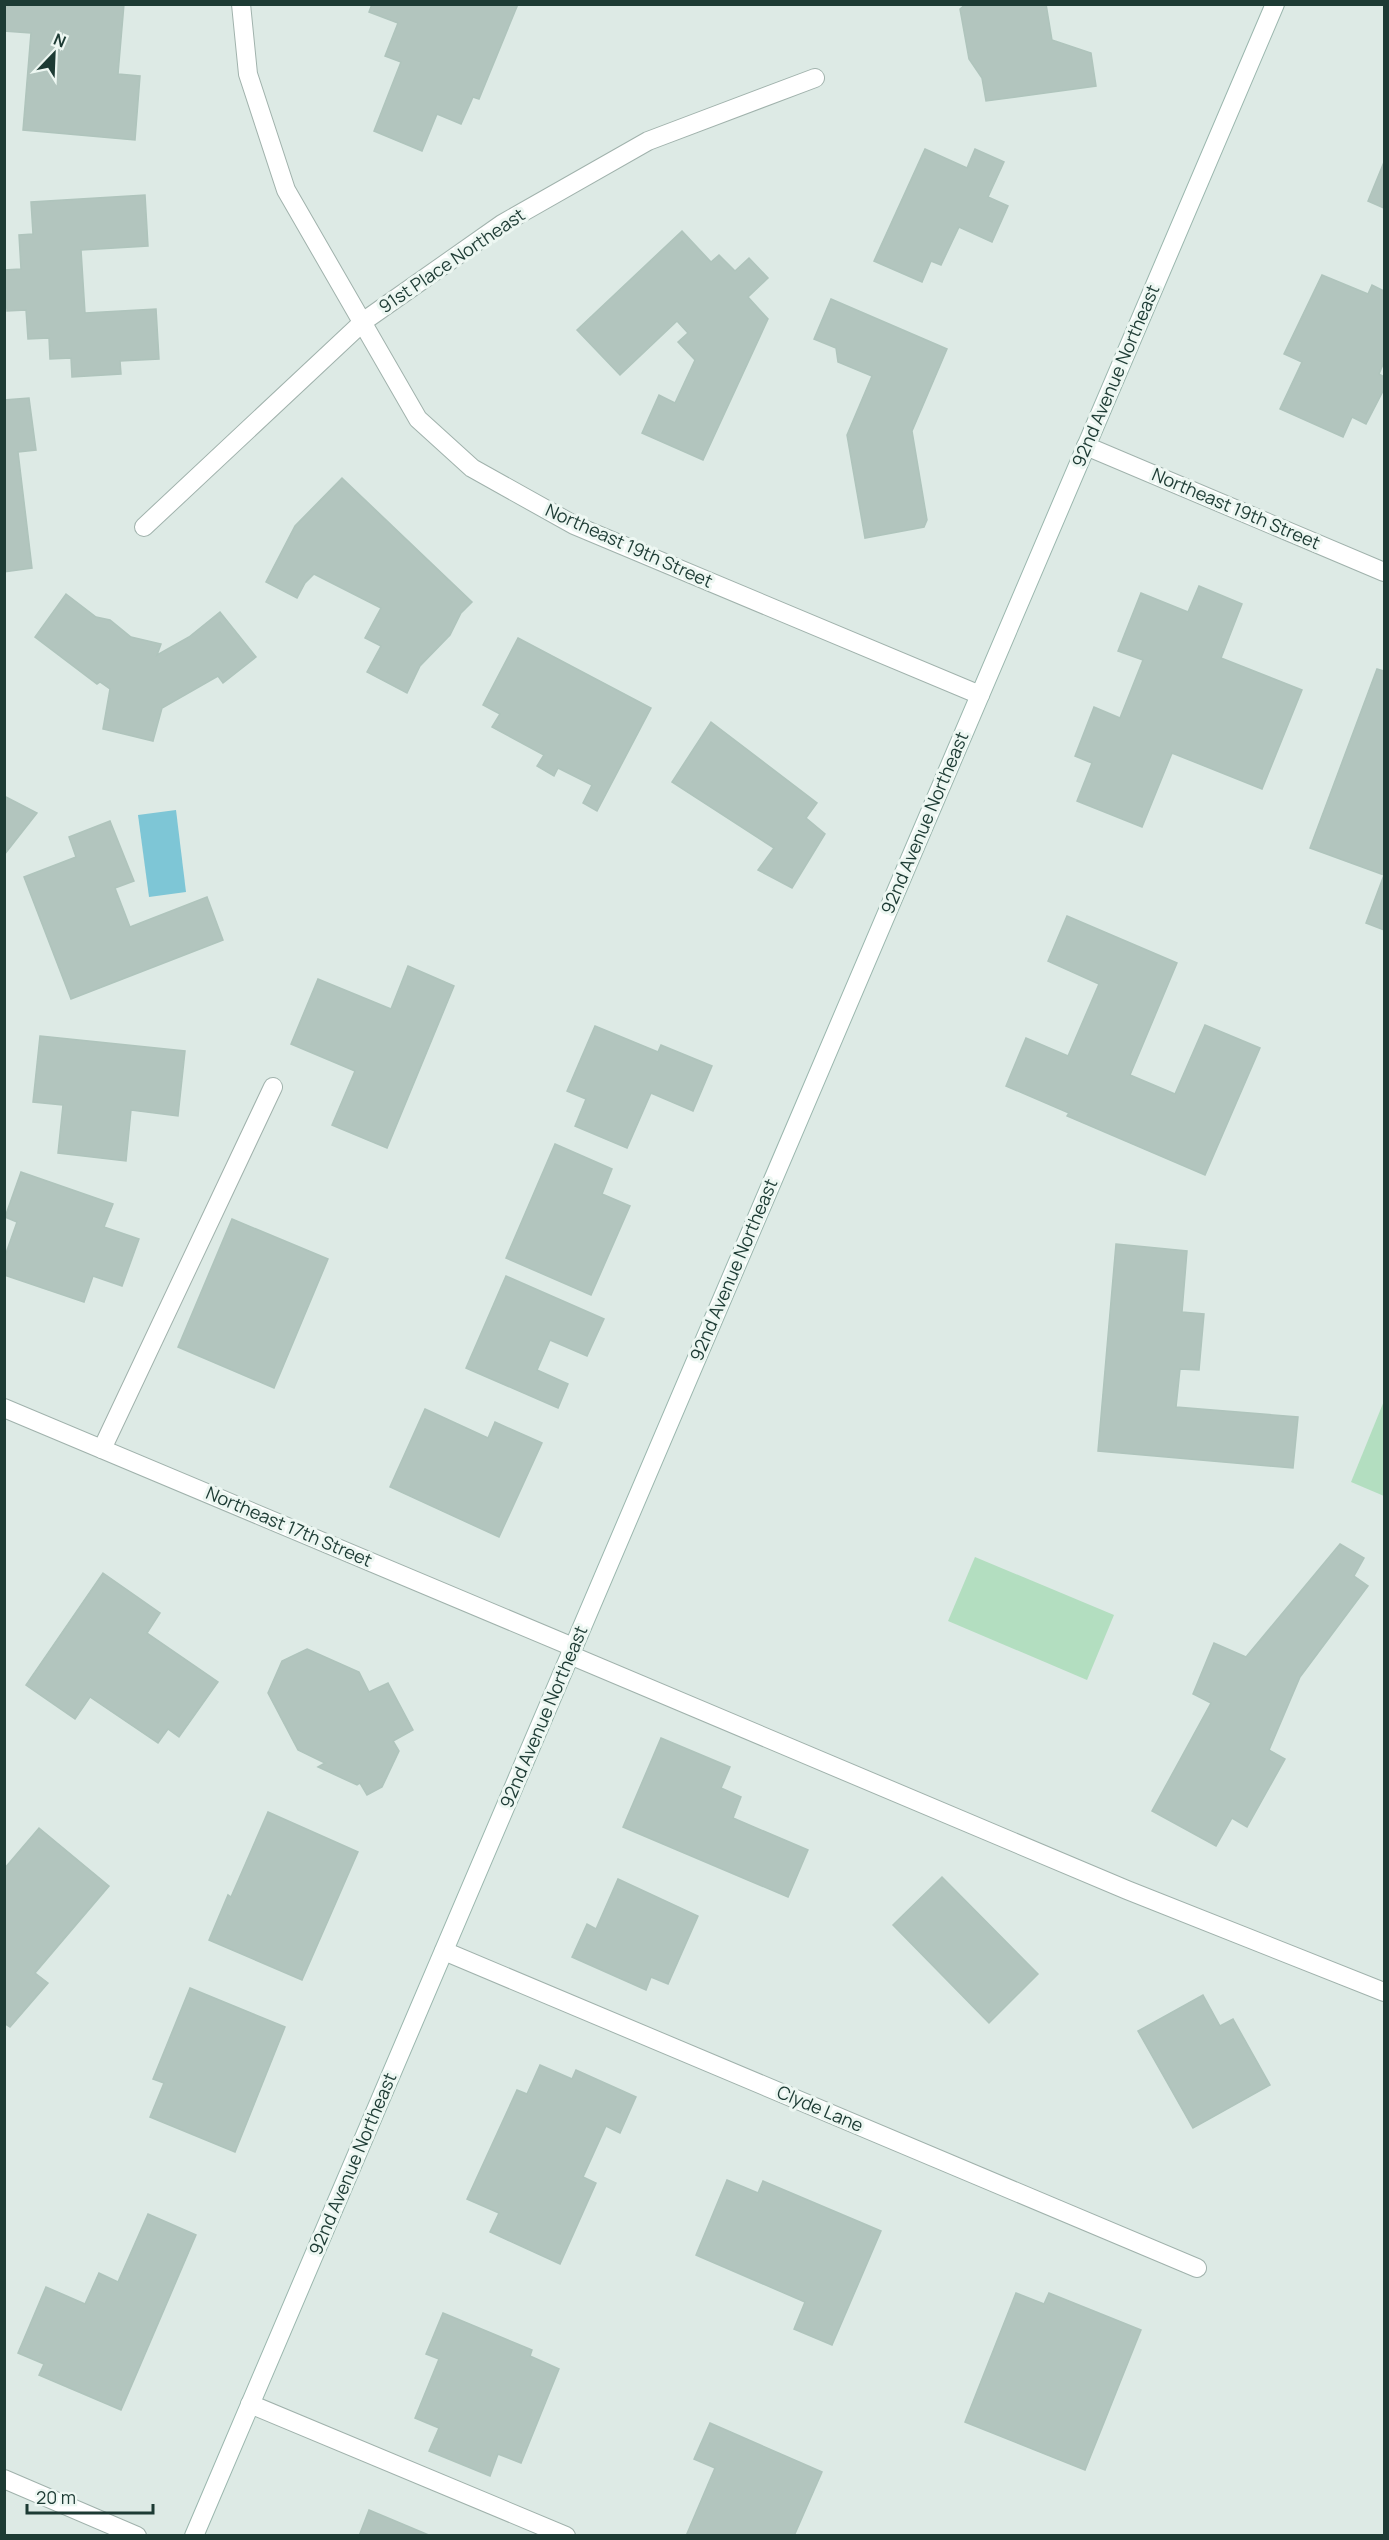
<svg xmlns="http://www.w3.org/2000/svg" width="1389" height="2540" font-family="Manrope,sans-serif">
<rect width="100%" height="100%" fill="#ddeae5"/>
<g fill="#b3dec0">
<polygon points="1384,1401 1384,1496 1351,1482"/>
<polygon points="975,1557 1114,1615 1087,1680 948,1621"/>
</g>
<polygon fill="#7ec6d6" points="176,810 186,892 149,897 138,815"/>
<g fill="#b2c5be" stroke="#afc4bc" stroke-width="1.5">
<polygon points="4,4 124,4 118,74 140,76 135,140 23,130 31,33 4,31"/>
<polygon points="372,4 518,4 479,99 473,97 461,124 437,114 422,151 374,131 401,62 385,56 398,23 369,12"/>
<polygon points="966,4 1046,4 1052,40 1091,53 1096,86 986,101 982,78 969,59 960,9"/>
<polygon points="925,149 967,168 975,149 1004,162 988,197 1008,206 992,242 959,227 941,265 931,261 922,282 874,261"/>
<polygon points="1384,162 1384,208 1368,201"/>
<polygon points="145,195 148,246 81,250 85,313 156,309 159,359 120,361 121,374 72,377 71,358 50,359 49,338 28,339 26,310 7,311 4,270 21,269 19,235 33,234 31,202"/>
<polygon points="682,231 711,262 719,255 735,271 749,258 768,278 748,297 768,319 703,460 642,433 659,395 675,403 695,360 678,342 688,333 677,321 620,375 577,330"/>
<polygon points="1322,275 1368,294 1372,285 1384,291 1384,362 1379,374 1384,377 1384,389 1366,424 1352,417 1343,437 1280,409 1302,362 1284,354"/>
<polygon points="831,299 947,349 912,431 927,520 924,527 865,538 847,435 872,376 838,362 836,348 814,339"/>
<polygon points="29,398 36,450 18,452 32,568 4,572 4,400"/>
<polygon points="342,478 472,602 461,613 450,635 420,666 407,693 367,672 381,646 365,638 381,608 314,574 305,583 297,598 266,582 295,526"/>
<polygon points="1199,586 1242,604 1221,658 1302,690 1262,789 1172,753 1142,827 1077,801 1092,763 1075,756 1094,707 1120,718 1143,660 1118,651 1141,593 1188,612"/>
<polygon points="66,594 96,617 110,620 131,637 161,644 157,655 189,637 220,612 256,657 223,683 218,676 162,708 153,741 103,729 110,689 100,682 97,684 35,637"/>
<polygon points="518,638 651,708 597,811 583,803 592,785 558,768 554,776 537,766 544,755 492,727 500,714 483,705"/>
<polygon points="1377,669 1384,671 1384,930 1366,923 1384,875 1310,848"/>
<polygon points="711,722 817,803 806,818 825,834 792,888 758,870 774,848 672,782"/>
<polygon points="4,796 37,813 4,855"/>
<polygon points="110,821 134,881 115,888 130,927 207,897 223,940 71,999 24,877 76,857 69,837"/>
<polygon points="1067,916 1177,963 1130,1075 1175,1094 1205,1025 1260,1048 1205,1175 1067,1116 1069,1113 1006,1086 1026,1038 1068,1056 1099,984 1048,961"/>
<polygon points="408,966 454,986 387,1148 332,1125 355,1071 291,1044 318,979 391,1009"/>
<polygon points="595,1026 658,1052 661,1045 712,1066 693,1111 651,1093 627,1148 575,1126 586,1099 567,1091"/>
<polygon points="40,1036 185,1051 178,1116 131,1110 126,1161 58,1153 63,1105 33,1102"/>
<polygon points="555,1144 612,1169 602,1194 630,1206 591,1295 506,1258"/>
<polygon points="21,1172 113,1204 104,1227 139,1239 122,1286 93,1276 84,1302 4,1275 4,1259 17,1222 5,1217"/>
<polygon points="232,1219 328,1259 274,1388 178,1347"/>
<polygon points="1116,1244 1187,1251 1182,1312 1204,1314 1199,1370 1180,1369 1176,1407 1298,1417 1293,1468 1098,1451"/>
<polygon points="506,1276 604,1319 587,1356 550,1340 537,1370 568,1384 558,1408 466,1368"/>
<polygon points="425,1409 488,1438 495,1422 542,1443 499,1537 390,1487"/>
<polygon points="1340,1544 1364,1558 1354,1576 1368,1586 1300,1677 1269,1750 1285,1759 1247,1827 1232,1818 1216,1846 1152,1811 1211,1703 1193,1694 1214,1643 1246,1657"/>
<polygon points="103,1573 160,1613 147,1633 218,1682 179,1737 168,1729 158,1743 90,1697 75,1719 26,1685"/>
<polygon points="307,1649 359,1672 369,1692 388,1683 413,1730 393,1741 399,1751 382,1787 367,1795 360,1783 357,1785 318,1767 325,1763 298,1750 268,1693 282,1661"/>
<polygon points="661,1738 730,1767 721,1788 741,1797 733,1818 808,1850 788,1897 623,1827"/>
<polygon points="268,1812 358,1852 302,1980 209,1940 228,1895 231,1897"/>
<polygon points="39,1828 109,1886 35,1973 48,1983 10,2027 4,2023 4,1869"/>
<polygon points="942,1877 1038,1974 989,2023 893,1925"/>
<polygon points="618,1879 698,1916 668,1984 651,1977 646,1990 572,1957 587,1924 596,1929"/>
<polygon points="190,1988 285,2027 235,2152 150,2117 164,2083 153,2079"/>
<polygon points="1203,1995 1220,2026 1233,2019 1270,2085 1193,2128 1138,2031"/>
<polygon points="540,2065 572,2079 576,2070 636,2097 620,2133 606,2126 583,2177 596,2183 560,2264 490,2232 499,2213 467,2199 517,2090 527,2094"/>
<polygon points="727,2180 758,2193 763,2181 881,2231 832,2345 794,2329 805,2302 696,2255"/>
<polygon points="148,2214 196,2235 121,2410 39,2375 44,2364 18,2353 46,2287 85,2304 99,2273 118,2282"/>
<polygon points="1016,2293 1044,2304 1049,2293 1141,2330 1085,2470 965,2422"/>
<polygon points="443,2313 532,2350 530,2356 559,2369 521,2463 498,2454 490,2476 429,2451 439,2428 415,2418 439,2359 426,2354"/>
<polygon points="710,2423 822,2472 794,2536 686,2536 715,2468 694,2459"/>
<polygon points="369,2510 431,2536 359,2536"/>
</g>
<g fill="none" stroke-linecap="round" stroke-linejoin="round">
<g stroke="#a0b2ac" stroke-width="20">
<g id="service">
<polyline points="102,1449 273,1087"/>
<polyline points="444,1951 1197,2268"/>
</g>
</g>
<g stroke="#a0b2ac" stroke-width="20">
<g id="minor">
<polyline points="241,4 248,74 286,190 418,419 472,468 574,525 980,695"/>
<polyline points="1086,446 1384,572"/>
<polyline points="144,527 364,321 502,224 648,141 815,78"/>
<polyline points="4,1408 573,1647"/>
<polyline points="570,1655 1127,1890 1384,1992"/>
<polyline points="250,2404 566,2536"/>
<polyline points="4,2479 137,2536"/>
</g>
</g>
<g stroke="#9bb7ae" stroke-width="20">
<polyline id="secondary" points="194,2536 1275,4"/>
</g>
<use href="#service" stroke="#fff" stroke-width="18"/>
<use href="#minor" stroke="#fff" stroke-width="18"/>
<use href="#secondary" stroke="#fff" stroke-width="18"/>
</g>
<g text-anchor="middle" stroke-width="6" stroke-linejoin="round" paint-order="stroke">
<g font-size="18" fill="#1d3b34" stroke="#edf7f2">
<text transform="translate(452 261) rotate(-34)" y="6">91st Place Northeast</text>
<text transform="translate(1116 376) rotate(-67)" y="6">92nd Avenue Northeast</text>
<text transform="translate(1236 509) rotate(23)" y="6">Northeast 19th Street</text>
<text transform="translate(629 546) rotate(24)" y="6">Northeast 19th Street</text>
<text transform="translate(925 823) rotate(-67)" y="6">92nd Avenue Northeast</text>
<text transform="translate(734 1270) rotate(-67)" y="6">92nd Avenue Northeast</text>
<text transform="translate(289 1527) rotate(23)" y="6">Northeast 17th Street</text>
<text transform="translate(544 1717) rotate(-67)" y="6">92nd Avenue Northeast</text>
<text transform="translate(820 2109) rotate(23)" y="6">Clyde Lane</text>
<text transform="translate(353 2164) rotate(-67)" y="6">92nd Avenue Northeast</text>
</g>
</g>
<rect width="1389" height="2540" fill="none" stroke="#1d3b34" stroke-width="12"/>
<g transform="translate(54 54) rotate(23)" stroke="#edf7f2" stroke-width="4.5" paint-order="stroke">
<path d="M0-4.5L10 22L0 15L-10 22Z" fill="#1d3b34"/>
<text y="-9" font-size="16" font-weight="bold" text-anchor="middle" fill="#1d3b34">N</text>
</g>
<path d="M27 2504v9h126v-9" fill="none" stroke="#1d3b34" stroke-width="3"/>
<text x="36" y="2504" font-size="18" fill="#1d3b34" stroke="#edf7f2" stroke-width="4.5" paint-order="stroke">20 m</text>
</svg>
